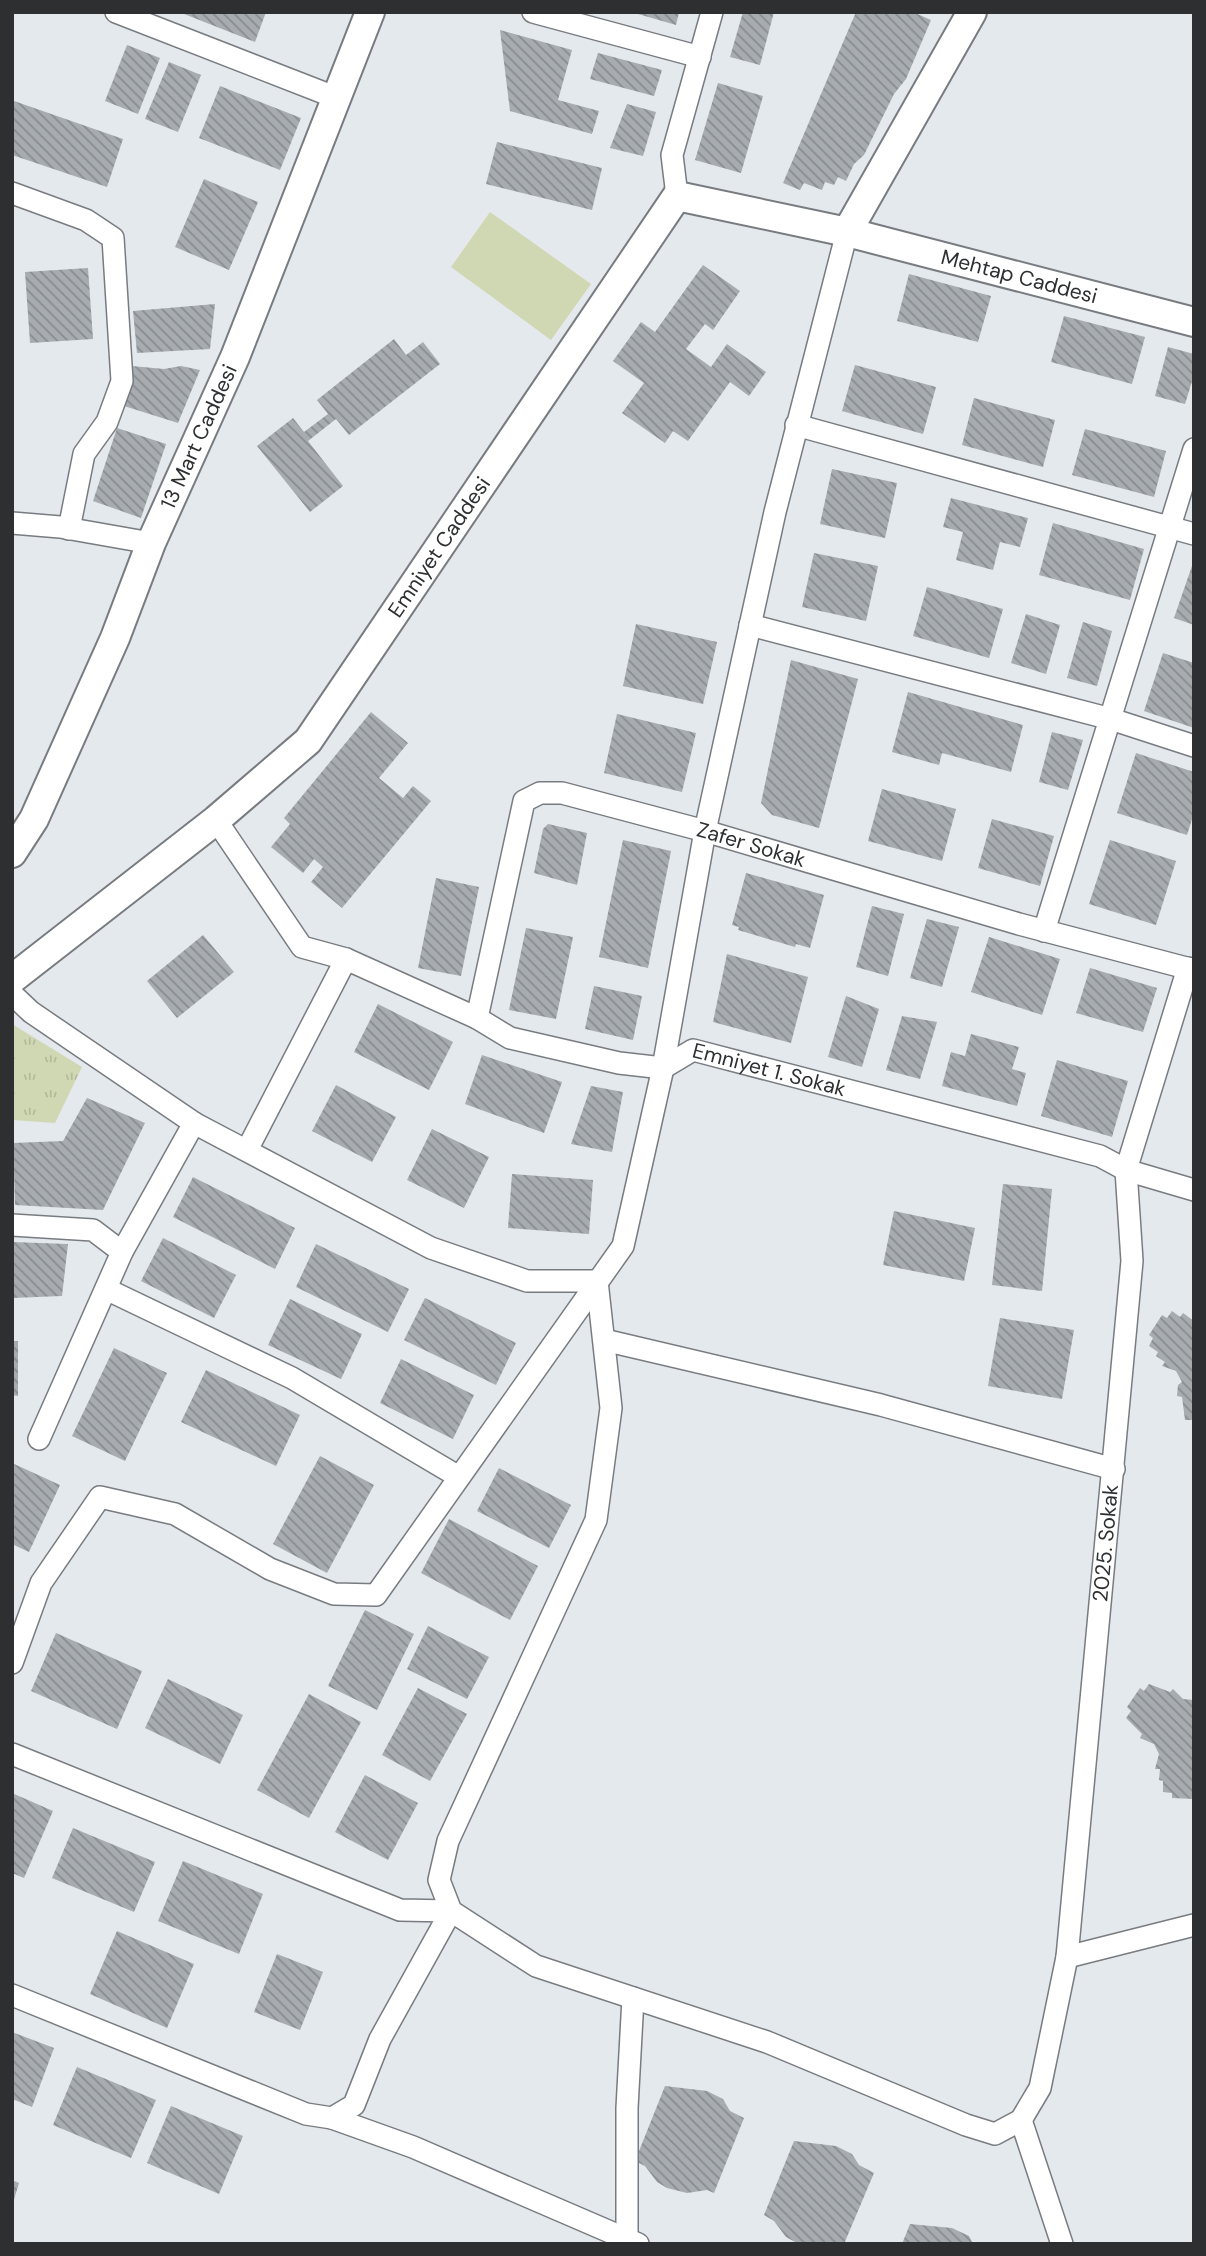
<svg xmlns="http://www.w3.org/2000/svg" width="1206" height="2256" font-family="'DM Sans',sans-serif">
<defs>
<pattern id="park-tufts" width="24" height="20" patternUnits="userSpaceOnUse" patternTransform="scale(1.75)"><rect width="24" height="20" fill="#cfd8b3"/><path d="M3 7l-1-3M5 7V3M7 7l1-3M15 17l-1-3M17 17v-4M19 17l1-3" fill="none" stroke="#b2ba9a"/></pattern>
<pattern id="building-back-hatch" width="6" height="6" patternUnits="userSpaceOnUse" patternTransform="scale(1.75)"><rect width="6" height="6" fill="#a7acb1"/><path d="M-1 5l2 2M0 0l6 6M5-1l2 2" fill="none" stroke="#888c91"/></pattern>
</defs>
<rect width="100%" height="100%" fill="#e4e9ee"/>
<polygon fill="url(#park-tufts)" points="12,1024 82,1067 55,1123 12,1120"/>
<polygon fill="#cfd8b3" points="490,212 591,284 551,340 451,267"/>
<g fill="url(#building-back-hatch)">
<polygon points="179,12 266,12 255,42"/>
<polygon points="631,12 679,12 676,25"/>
<polygon points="743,12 774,12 760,65 730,57"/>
<polygon points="856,12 913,12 931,20 906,79 894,94 864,155 854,164 846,181 838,177 834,185 825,182 822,190 804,183 800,190 783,183"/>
<polygon points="500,30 572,50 558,100 599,111 592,134 510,111"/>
<polygon points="127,45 160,58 138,114 105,101"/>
<polygon points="598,53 662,70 654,96 590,79"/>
<polygon points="169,62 201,75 178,132 145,119"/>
<polygon points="718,83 763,96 741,173 695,160"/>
<polygon points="220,86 301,118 280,170 199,138"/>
<polygon points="14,101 123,139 107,187 12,155"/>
<polygon points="627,104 656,112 643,156 610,148"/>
<polygon points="497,142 602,168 592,210 486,184"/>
<polygon points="204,179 258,202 229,270 175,247"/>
<polygon points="703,265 740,291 713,330 705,324 686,349 711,367 727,344 766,372 749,396 730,382 688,441 673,431 665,443 622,413 644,383 613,361 641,322 655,332"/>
<polygon points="88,268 93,339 30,343 25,272"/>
<polygon points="909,274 991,296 978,342 897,321"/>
<polygon points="215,304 210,349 137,353 133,311"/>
<polygon points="1064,316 1145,337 1132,384 1051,362"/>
<polygon points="394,339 406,355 423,342 440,364 349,435 336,419 308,441 343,486 310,512 257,446 293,418 304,432 328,414 317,400"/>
<polygon points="1168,347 1194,354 1194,375 1185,404 1155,396"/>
<polygon points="855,365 936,387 923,434 842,411"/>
<polygon points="132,366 164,369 181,366 200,370 178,423 124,406"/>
<polygon points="974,398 1055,420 1043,467 962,445"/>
<polygon points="117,428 166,444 141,518 93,501"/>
<polygon points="1085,429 1166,451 1154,497 1072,475"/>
<polygon points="832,469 897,483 885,538 820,524"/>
<polygon points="951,498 1028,518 1020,547 1000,542 993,570 956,560 963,532 943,527"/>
<polygon points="1053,523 1144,549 1130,600 1039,575"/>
<polygon points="814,553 878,566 866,621 802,607"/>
<polygon points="1194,560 1194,625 1174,618"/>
<polygon points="927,587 1003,609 989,658 913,636"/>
<polygon points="1026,614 1060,625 1046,674 1011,663"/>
<polygon points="1083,622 1112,631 1097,686 1067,678"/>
<polygon points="636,624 717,642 703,704 623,686"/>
<polygon points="1163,653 1194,663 1194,728 1144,711"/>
<polygon points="791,660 858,679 819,828 772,815 761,803"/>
<polygon points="908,692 1023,725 1011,772 942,753 939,765 892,752"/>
<polygon points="371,712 408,743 379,778 403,798 413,786 431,801 342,908 311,882 323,867 314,859 303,873 271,847 290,824 284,818"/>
<polygon points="617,714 696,733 682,792 604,773"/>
<polygon points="1052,732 1083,740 1068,790 1039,782"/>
<polygon points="1136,753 1194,772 1194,813 1187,835 1117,813"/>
<polygon points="882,789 956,809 942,861 868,841"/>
<polygon points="992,819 1054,836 1040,886 978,868"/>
<polygon points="548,824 587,833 577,885 534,873 543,829"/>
<polygon points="623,840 671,851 648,968 599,957"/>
<polygon points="1110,840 1176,861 1156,925 1089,904"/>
<polygon points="746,873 824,895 810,948 796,944 795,947 738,930 739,927 732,925"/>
<polygon points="436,878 479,887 461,976 418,968"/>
<polygon points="872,906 904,914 888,976 856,967"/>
<polygon points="927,919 959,927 942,987 910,978"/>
<polygon points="526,928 573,937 556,1019 509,1010"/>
<polygon points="203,935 234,972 177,1018 147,981"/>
<polygon points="989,937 1060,959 1042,1015 971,992"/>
<polygon points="727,954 808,977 791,1043 713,1022"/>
<polygon points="1090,968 1157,988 1143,1032 1076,1013"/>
<polygon points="594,986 642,996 633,1040 585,1029"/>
<polygon points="846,996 879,1009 862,1067 828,1057"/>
<polygon points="378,1004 453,1042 429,1090 354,1052"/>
<polygon points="902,1016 937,1022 920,1079 886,1070"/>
<polygon points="971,1034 1019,1047 1012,1069 1026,1073 1017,1106 942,1086 951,1052 965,1056"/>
<polygon points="482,1055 562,1082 544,1133 465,1104"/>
<polygon points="1057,1060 1128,1081 1112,1137 1041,1116"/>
<polygon points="336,1085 396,1117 372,1162 312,1131"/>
<polygon points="591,1086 623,1092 612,1152 571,1144"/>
<polygon points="87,1098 145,1123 103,1210 15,1205 13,1143 63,1141"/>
<polygon points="432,1129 489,1157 464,1208 407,1180"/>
<polygon points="512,1174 593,1180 589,1234 508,1228"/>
<polygon points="193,1177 295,1228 275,1269 173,1217"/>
<polygon points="1003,1184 1052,1189 1042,1291 992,1285"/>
<polygon points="894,1211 975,1228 964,1281 883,1265"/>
<polygon points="163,1238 236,1275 214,1318 141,1281"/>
<polygon points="12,1242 68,1244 62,1296 12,1298"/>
<polygon points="316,1244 409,1289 388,1332 296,1287"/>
<polygon points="425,1298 516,1343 496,1385 404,1340"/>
<polygon points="290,1299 362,1334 341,1379 268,1345"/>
<polygon points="1172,1311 1180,1317 1183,1313 1194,1321 1194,1420 1185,1420 1182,1397 1177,1396 1178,1385 1182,1382 1176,1371 1162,1366 1165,1362 1156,1356 1158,1352 1149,1346 1153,1338 1149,1335 1162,1315 1167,1318"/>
<polygon points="1000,1318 1074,1330 1062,1399 988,1386"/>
<polygon points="12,1341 18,1341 18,1396 12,1395"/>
<polygon points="114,1348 167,1373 125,1461 72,1436"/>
<polygon points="401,1359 474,1395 453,1439 380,1403"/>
<polygon points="206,1370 300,1415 276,1466 181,1422"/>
<polygon points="320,1456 374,1485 327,1573 273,1544"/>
<polygon points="12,1463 60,1485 29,1552 12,1544"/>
<polygon points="499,1468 571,1505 549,1548 477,1511"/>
<polygon points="449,1519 538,1566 510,1620 421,1573"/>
<polygon points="365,1610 414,1634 377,1710 328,1686"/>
<polygon points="428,1626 489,1657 467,1699 407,1669"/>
<polygon points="56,1633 142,1671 117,1729 31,1691"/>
<polygon points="168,1679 243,1715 220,1764 145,1728"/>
<polygon points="1149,1684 1170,1692 1173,1689 1183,1699 1194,1700 1194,1799 1172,1798 1172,1793 1163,1792 1163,1781 1159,1780 1160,1769 1155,1769 1159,1754 1154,1744 1140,1738 1142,1734 1126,1718 1131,1711 1127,1707 1140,1688 1144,1691"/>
<polygon points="418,1688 467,1714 430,1781 382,1755"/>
<polygon points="309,1694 361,1722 309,1818 257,1790"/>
<polygon points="365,1775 418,1803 388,1860 335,1832"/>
<polygon points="12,1793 53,1811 24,1878 12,1873"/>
<polygon points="73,1828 155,1862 134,1912 52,1878"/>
<polygon points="183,1861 263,1894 239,1954 158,1921"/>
<polygon points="117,1931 194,1964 167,2028 90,1994"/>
<polygon points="277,1954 323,1972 300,2030 254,2012"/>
<polygon points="12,2032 54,2048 32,2107 12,2099"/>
<polygon points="77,2067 156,2100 131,2158 53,2125"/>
<polygon points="665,2086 707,2091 723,2099 730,2111 744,2118 714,2193 707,2190 687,2193 667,2188 657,2182 645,2166 635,2161"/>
<polygon points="171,2106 243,2136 219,2194 147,2163"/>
<polygon points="794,2141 836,2146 852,2154 859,2165 874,2173 844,2244 797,2243 786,2237 774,2221 764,2215"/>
<polygon points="12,2180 19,2183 12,2206"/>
<polygon points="910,2224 952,2228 969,2236 973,2244 902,2244"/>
</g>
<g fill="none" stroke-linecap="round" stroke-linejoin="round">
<g stroke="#787c81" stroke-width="24">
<g id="minor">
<polyline points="116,12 337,98"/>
<polyline points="533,12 700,57"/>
<polyline points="12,193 86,220 113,238 122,381 107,422 84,454 69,529"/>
<polyline points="677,196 672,155 712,12"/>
<polyline points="796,425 1194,534"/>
<polyline points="12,523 60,527 151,543"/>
<polyline points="750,625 1111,719 1194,746"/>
<path id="s1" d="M 216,820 L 302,947 L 346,959 L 477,1018 L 510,1038 L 619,1063 L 663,1068 L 693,1050 L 1100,1156 L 1126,1170 L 1194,1190"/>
<polyline points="1044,931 1194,449"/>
<polyline points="12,994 31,1012 194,1123 431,1248 527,1281 597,1281"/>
<path id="s2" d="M 477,1018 L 524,801 L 540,793 L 562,793 L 705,831 L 1019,924 L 1194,970"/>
<polyline points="247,1150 346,959"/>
<polyline points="12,1225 93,1230 122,1252"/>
<path id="s3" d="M 597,1281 L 611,1408 L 596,1520 L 448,1841 L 439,1880 L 451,1911 L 536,1966 L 767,2042 L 966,2125 L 995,2134 L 1021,2120 L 1040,2088 L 1067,1957 L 1132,1261 L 1126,1170 L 1188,968"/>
<polyline points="106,1289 292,1378 459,1477"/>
<polyline points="604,1340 881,1405 1114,1469"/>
<polyline points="39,1439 122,1252 194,1123"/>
<polyline points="12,1663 41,1583 100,1497 175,1514 270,1569 334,1594 376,1595 623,1246 663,1068 705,831 775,512 847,232"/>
<polyline points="12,1754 400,1910 451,1911 380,2039 354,2105 332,2118 306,2114 12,1995"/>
<polyline points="1067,1957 1194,1925"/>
<polyline points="332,2118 413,2147 638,2244"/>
<polyline points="1021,2120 1062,2244"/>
<polyline points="627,2239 627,2108 633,1998"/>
</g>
</g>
<g stroke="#787c81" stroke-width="32">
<g id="tertiary">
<path id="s4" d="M 847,232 L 1194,322"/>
<path id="s5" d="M 12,853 L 34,819 L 115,638 L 151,543 L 235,357 L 370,12"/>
<path id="s6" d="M 12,979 L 216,820 L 308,741 L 677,196 L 847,232 L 972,12"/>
</g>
</g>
<use href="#minor" stroke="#fff" stroke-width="21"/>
<use href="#tertiary" stroke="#fff" stroke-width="28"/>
</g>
<g text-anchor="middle" stroke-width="5" stroke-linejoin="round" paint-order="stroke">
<g font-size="21" fill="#2d2f31" stroke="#e4e9ee">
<text dy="7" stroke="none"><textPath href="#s4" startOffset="178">Mehtap Caddesi</textPath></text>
<text dy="7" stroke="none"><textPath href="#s5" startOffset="457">13 Mart Caddesi</textPath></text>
<text dy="7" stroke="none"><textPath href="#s6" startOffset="614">Emniyet Caddesi</textPath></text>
<text dy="7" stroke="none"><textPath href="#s2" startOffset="458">Zafer Sokak</textPath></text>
<text dy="7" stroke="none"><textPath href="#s1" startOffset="651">Emniyet 1. Sokak</textPath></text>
<text dy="7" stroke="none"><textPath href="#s3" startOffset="1874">2025. Sokak</textPath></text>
</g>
</g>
<rect width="1206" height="2256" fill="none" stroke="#2d2f31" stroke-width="28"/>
</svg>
